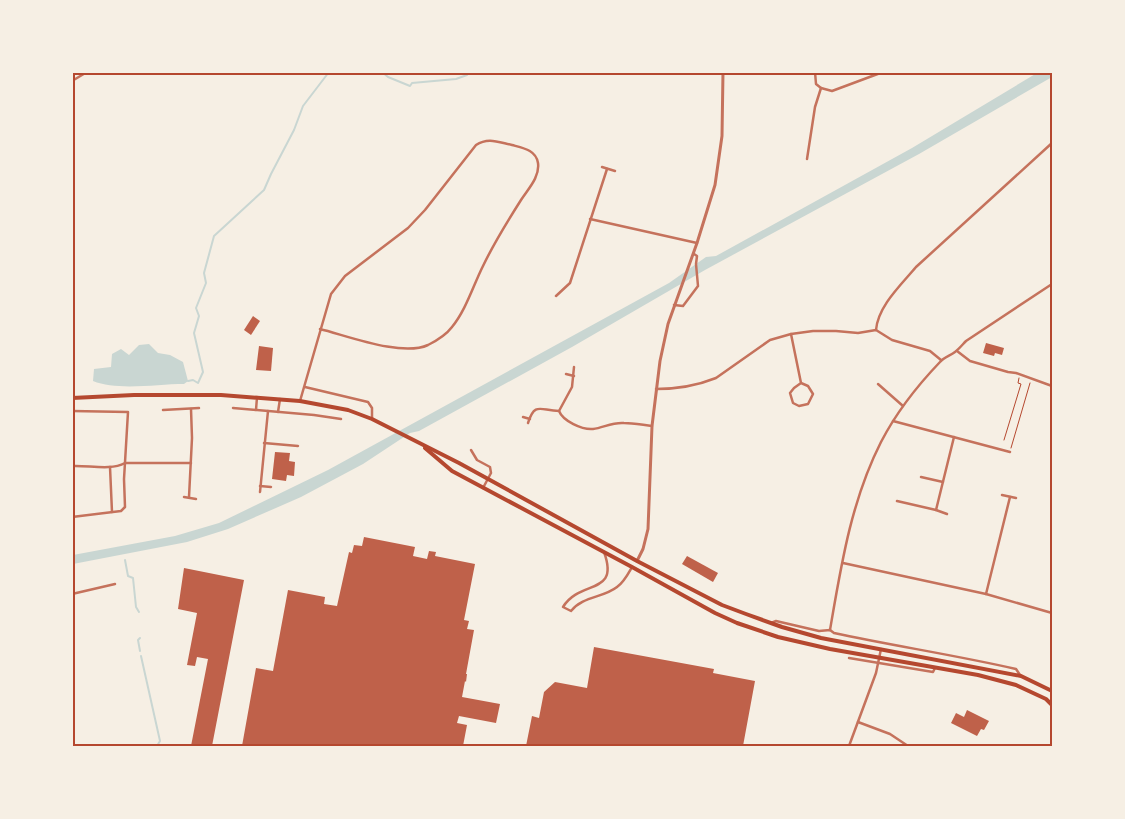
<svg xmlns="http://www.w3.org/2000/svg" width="1125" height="819" font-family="Bitter,serif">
<rect width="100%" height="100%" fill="#f6efe4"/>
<g fill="#c9d6d2">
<polygon points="1037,73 1052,73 1052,77 919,154 705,270 572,347 419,431 410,433 363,464 301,497 228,529 187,542 73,564 73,555 175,536 219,523 328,470 669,283 706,257 716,256 912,148"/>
<path d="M 149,344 L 158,353 L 170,355 L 183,362 L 188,381 L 184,384 C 157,384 117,391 93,381 L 94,369 L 111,367 L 112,354 L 121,349 L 129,355 L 139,345 Z"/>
</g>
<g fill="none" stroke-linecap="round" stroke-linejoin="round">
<g stroke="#c9d6d2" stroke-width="2">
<polyline points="382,72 388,77 410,86 412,83 456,79 467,75"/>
<polyline points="188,381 193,380 198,383 203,372 194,333 199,316 196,308 206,283 204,273 214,236 264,190 271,174 294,130 303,106 329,72"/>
<polyline points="125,560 128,576 133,578 136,607 139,612"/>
<polyline points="140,638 138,640 140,651"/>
<polyline points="141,656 160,741 157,746"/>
</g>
</g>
<g fill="#bf614a">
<polygon points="253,316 260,321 251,335 244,330"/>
<polygon points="986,343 1004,348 1002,355 995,353 994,356 983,353"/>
<polygon points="259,346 273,348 271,371 256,370"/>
<polygon points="275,452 290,453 289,461 295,462 294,476 287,475 286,481 272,479"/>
<polygon points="364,537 415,547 413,556 427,559 429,551 436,552 435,556 475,564 464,620 469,621 467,629 474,630 466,674 467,674 466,682 465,681 462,697 500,704 496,723 459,716 457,723 467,725 463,746 242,746 256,668 273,671 288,590 325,597 324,604 337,606 349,552 352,553 354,545 362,546"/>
<polygon points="687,556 718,573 713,582 682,564"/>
<polygon points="184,568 244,580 212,746 191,746 208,659 197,657 195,666 187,665 197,613 178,609"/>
<polygon points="594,647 714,669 713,673 755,681 743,746 526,746 532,716 539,718 544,692 555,682 587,688"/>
<polygon points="967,710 989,721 984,730 981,729 977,736 951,723 956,713 964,717"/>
</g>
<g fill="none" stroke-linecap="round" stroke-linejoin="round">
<g stroke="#b5482f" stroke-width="1">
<polyline points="1004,440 1021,384 1018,383 1019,378"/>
<polyline points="1011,448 1030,383"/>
</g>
<g stroke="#c5725c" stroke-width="2.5">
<polyline points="72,81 87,72"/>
<polyline points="821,88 832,91 883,72"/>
<polyline points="807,159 815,107 821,88 816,84 815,72"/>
<polyline points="602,167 615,171"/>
<polyline points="590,219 697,243"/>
<polyline points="556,296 570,283 607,169"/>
<polyline points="674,305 683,306 698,286 696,264 697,256 694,254"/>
<path d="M 876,330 C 878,306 901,285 916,267 L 1052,143"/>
<polyline points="791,334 801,383 808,386 813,394 808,404 799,406 793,403 790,393 794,388 801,383"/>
<polyline points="957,351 970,361 1008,372 1016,373 1052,386"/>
<polyline points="566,374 574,376"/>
<polyline points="878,384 903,406"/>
<polyline points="305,387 368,402 372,408 372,419"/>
<path d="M 656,389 C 677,389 696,386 716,378 L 770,340 L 791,334 L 813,331 L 836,331 L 858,333 L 876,330 L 892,340 L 930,351 L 941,360"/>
<path d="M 300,401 L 331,294 L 345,276 L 408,228 L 425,210 L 476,145 C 488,137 498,142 512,145 C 523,148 536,150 538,163 C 540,177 528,189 521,200 C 507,222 494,243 483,266 C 473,286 466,310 452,327 C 446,335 436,341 428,345 C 402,357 348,336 320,329"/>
<polyline points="233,408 314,415 341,419"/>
<polyline points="163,410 199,408"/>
<polyline points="256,410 257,397"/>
<polyline points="72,411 128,412 124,479 125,507 121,511 72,517"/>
<polyline points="559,411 572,387 574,367"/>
<polyline points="278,412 280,399"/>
<polyline points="523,417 530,419"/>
<polyline points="893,421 1010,452"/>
<path d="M 528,423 C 535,401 541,411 559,411 C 563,421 582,430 593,429 C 603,428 612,422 624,423 C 633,423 643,425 652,426"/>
<polyline points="264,443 298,446"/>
<polyline points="471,450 477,460 490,467 491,473 483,488"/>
<path d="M 72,466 C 89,465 110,471 125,463 L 191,463"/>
<polyline points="110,467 112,512"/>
<polyline points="921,477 943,482"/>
<polyline points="260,486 271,487"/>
<polyline points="260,492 268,411"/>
<polyline points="1002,495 1016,498"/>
<polyline points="184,497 196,499"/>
<polyline points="189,497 192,438 191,409"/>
<polyline points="897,501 936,510 954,437"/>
<polyline points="936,510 947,514"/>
<path d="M 604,552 C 620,596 580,579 563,607 L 571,611 C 583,596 603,598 617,587 C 624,582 628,574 632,567"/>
<polyline points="843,563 986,594 1052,613"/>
<polyline points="72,594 115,584"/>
<polyline points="986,594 1010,497"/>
<path d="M 771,623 L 776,621 L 819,631 L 830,630 L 834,633 C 894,646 955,655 1016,669 L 1020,675"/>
<path d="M 830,630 C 841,566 851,501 881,442 C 896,413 917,386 940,362 C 944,357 950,356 955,352 C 959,349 963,344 966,341 L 1052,284"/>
<polyline points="849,658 933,672 935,668"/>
<polyline points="858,722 890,734 908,746"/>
<polyline points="849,746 876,673 881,649"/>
</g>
<polyline stroke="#c5725c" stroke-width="3" points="637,561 643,549 648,529 652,426 660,361 668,324 697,243 715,185 722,136 723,72"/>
<g stroke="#b5482f" stroke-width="4">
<polyline points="72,398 134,395 221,395 300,401 348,410 372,419 459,463 637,561 722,605 746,614 782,627 821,638 1021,676 1052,691"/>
<polyline points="425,448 452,471 632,567 715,613 737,623 778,637 830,649 978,675 1016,685 1046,699 1052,705"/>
</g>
</g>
<rect width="1125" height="819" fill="none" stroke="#f6efe4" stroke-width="148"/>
<rect x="74" y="74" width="977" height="671" fill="none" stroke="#b5482f" stroke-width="2"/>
</svg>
